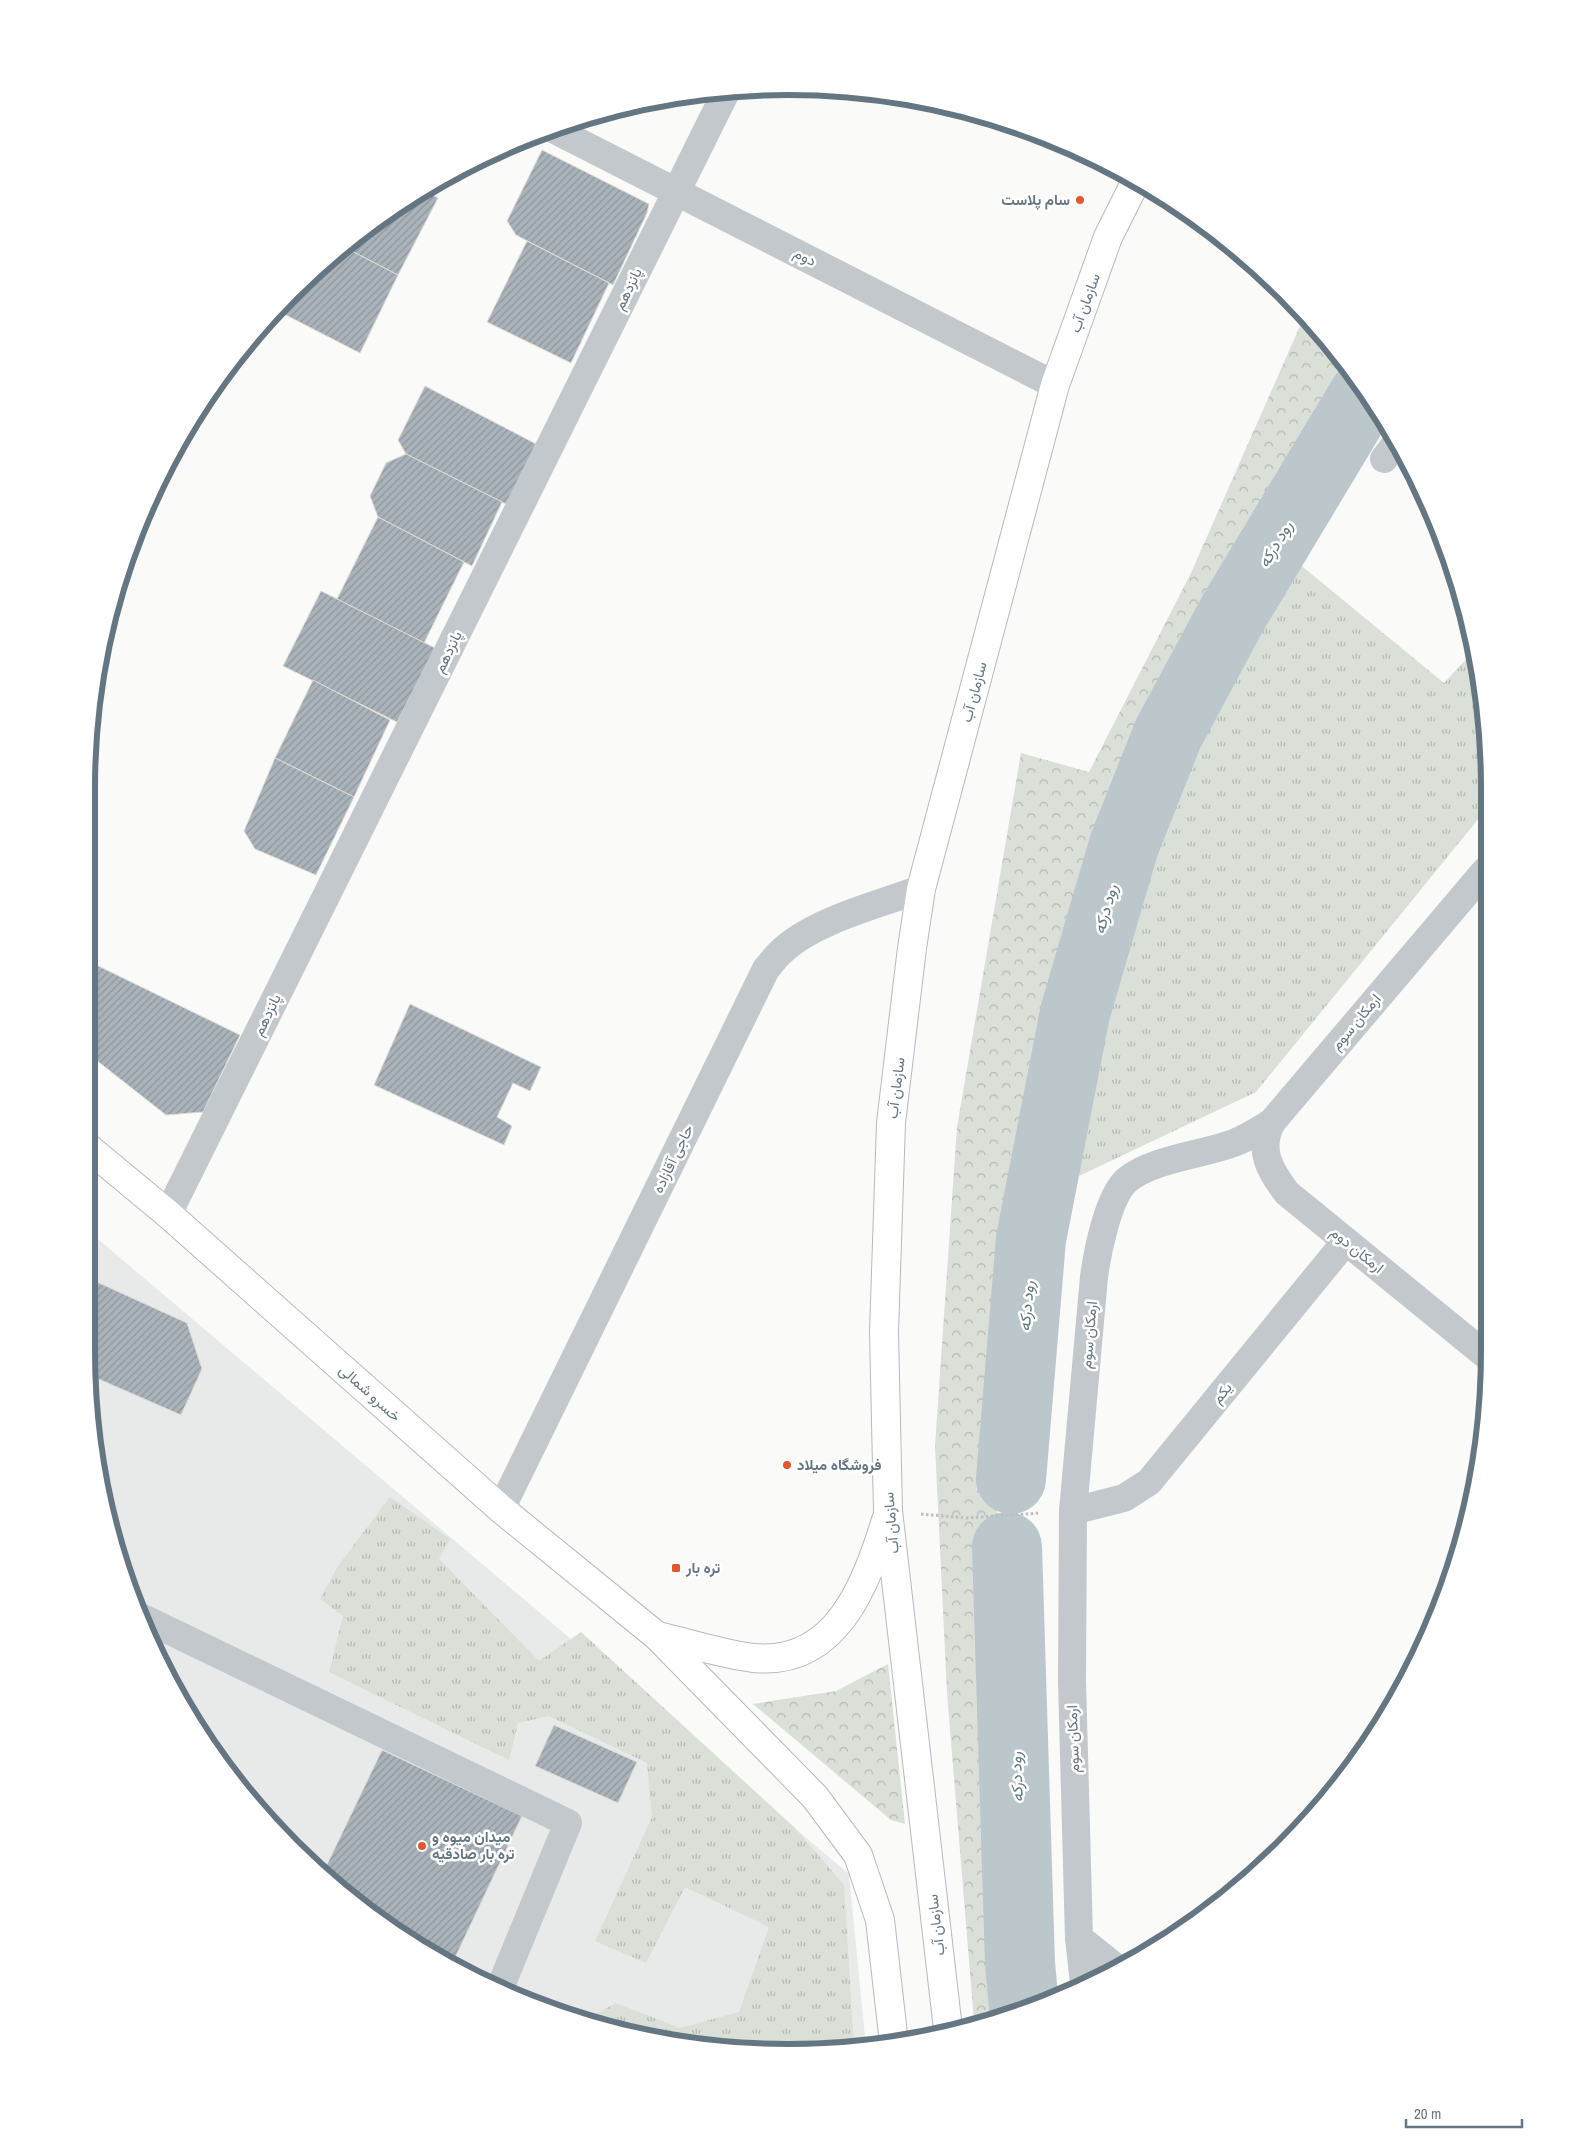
<svg xmlns="http://www.w3.org/2000/svg" width="1576" height="2139" font-family="'Archivo Narrow',Vazirmatn,sans-serif">
<defs>
<pattern id="grass-tufts" width="24" height="20" patternUnits="userSpaceOnUse" patternTransform="scale(1.25)"><rect width="24" height="20" fill="#dadfd7"/><path d="M3 7l-1-3M5 7V3M7 7l1-3M15 17l-1-3M17 17v-4M19 17l1-3" fill="none" stroke="#b4b9b4"/></pattern>
<pattern id="forest-crowns" width="20" height="18" patternUnits="userSpaceOnUse" patternTransform="scale(1.25)"><rect width="20" height="18" fill="#dadfd7"/><path d="M2 6a3 3 0 1 1 6 0M12 15a3 3 0 1 1 6 0" fill="none" stroke="#b4b9b4"/></pattern>
<pattern id="building-hatch" width="6" height="6" patternUnits="userSpaceOnUse" patternTransform="scale(1.25)"><rect width="6" height="6" fill="#aab3b9"/><path d="M-1 1l2-2M0 6l6-6M5 7l2-2" fill="none" stroke="#8e969c"/></pattern>
</defs>
<rect width="100%" height="100%" fill="#fafaf8"/>
<polygon fill="#e8e9e9" points="86,1229 849,1874 866,2048 788,2053 651,2039 478,1981 325,1878 204,1741 140,1620 110,1533 86,1351"/>
<g fill="url(#grass-tufts)">
<polygon points="1298,563 1444,683 1472,653 1484,696 1484,812 1256,1092 1060,1185 1077,1085 1102,979 1183,748"/>
<polygon points="390,1497 450,1539 439,1559 539,1661 581,1632 794,1827 844,1885 854,2048 788,2053 651,2039 594,2020 596,2014 616,2003 680,2028 739,2012 769,1927 685,1887 646,1963 595,1941 652,1817 647,1763 549,1716 518,1723 509,1760 329,1672 343,1616 320,1599 338,1566"/>
</g>
<g fill="url(#forest-crowns)">
<polygon points="1304,317 1345,361 1358,385 1165,712 1051,1034 1000,1353 995,1656 1000,1944 1008,2012 974,2021 947,1693 935,1446 957,1127 1021,753 1089,772 1191,573"/>
<polygon points="888,1664 905,1824 891,1820 753,1704 836,1691"/>
</g>
<g fill="none" stroke-linecap="round" stroke-linejoin="round">
<g stroke="#bbc7cb" stroke-width="70">
<polyline points="1011,1479 1031,1239 1075,1013 1124,845 1168,734 1233,613 1364,395"/>
<polyline points="1007,1547 1020,1963 1024,2008"/>
</g>
</g>
<g fill="url(#building-hatch)" stroke="#dcdcda">
<polygon points="542,150 649,204 647,213 613,285 516,235 507,221"/>
<polygon points="425,191 438,198 398,275 344,247 361,231"/>
<polygon points="527,241 609,283 571,363 487,322"/>
<polygon points="344,247 398,275 360,353 282,313 289,298"/>
<polygon points="425,386 536,444 506,504 406,454 398,440"/>
<polygon points="406,454 502,502 472,566 378,517 370,496 386,463"/>
<polygon points="378,517 464,562 424,643 337,599"/>
<polygon points="321,591 435,648 397,722 283,666"/>
<polygon points="313,680 390,720 354,797 275,758"/>
<polygon points="275,758 354,797 316,875 255,849 244,831"/>
<polygon points="86,960 240,1035 203,1112 166,1115 86,1052"/>
<polygon points="410,1004 541,1067 530,1091 513,1083 497,1117 512,1126 504,1145 374,1085"/>
<polygon points="86,1277 187,1323 202,1369 181,1415 94,1377 91,1384 86,1351"/>
<polygon points="554,1725 637,1762 618,1803 535,1766"/>
<polygon points="382,1750 522,1816 452,1964 322,1875"/>
</g>
<g fill="none" stroke-linecap="round" stroke-linejoin="round">
<g stroke="#b5babe" stroke-width="30">
<g id="major">
<polyline points="86,1146 168,1214 501,1509 657,1636 815,1797 858,1855 880,1920 894,2043"/>
<path d="M 657,1636 C 689,1643 721,1654 754,1658 C 836,1666 866,1585 886,1520"/>
<polyline points="948,2029 888,1511 884,1332 891,1123 912,948 921,889 1055,385 1108,237 1137,179"/>
</g>
</g>
<polyline stroke="#bbbfc2" stroke-width="3" stroke-dasharray="2.5 2.5" stroke-linecap="butt" points="921,1514 966,1518 1040,1513"/>
<g stroke="#c3c8cc" stroke-width="28">
<polyline points="555,130 1055,385"/>
<polyline points="1384,459 1394,446"/>
<path d="M 1272,1122 C 1257,1149 1270,1171 1287,1193 L 1488,1357"/>
<polyline points="168,1214 727,90"/>
<path d="M 501,1509 L 766,969 C 771,964 775,957 781,952 C 812,921 880,904 921,889"/>
<polyline points="1073,1511 1124,1498 1149,1482 1346,1241"/>
<polyline points="139,1616 568,1823 500,1988"/>
<polyline points="1079,1938 1114,1966"/>
<path d="M 1084,1983 L 1079,1938 L 1072,1681 L 1073,1511 L 1094,1277 C 1097,1254 1108,1196 1127,1180 C 1151,1160 1198,1155 1228,1145 C 1244,1140 1258,1131 1272,1122 L 1485,871"/>
</g>
<use href="#major" stroke="#fff" stroke-width="28"/>
</g>
<g fill="#e4572e" stroke="#fff" stroke-width="2">
<circle cx="1080" cy="200" r="5"/>
<circle cx="787" cy="1465" r="5"/>
<rect x="671" y="1563" width="10" height="10" rx="2.5"/>
<circle cx="422" cy="1846" r="5"/>
</g>
<g text-anchor="middle" stroke-width="5" stroke-linejoin="round" paint-order="stroke">
<g font-size="15" font-weight="bold" fill="#657683" stroke="#fff" text-anchor="start">
<text x="1070" y="205" text-anchor="end">سام پلاست</text>
<text x="797" y="1470">فروشگاه میلاد</text>
<text x="686" y="1573">تره بار</text>
<text x="432" y="1842">میدان میوه و<tspan x="432" dy="17">تره بار صادقیه</tspan></text>
</g>
<g font-size="15" fill="#657683" stroke="#fff">
<text transform="translate(805 257) rotate(27)" y="5">دوم</text>
<text transform="translate(628 289) rotate(-64)" y="5">پانزدهم</text>
<text transform="translate(1085 303) rotate(-70)" y="5">سازمان آب</text>
<text transform="translate(448 652) rotate(-64)" y="5">پانزدهم</text>
<text transform="translate(974 692) rotate(-75)" y="5">سازمان آب</text>
<text transform="translate(267 1015) rotate(-64)" y="5">پانزدهم</text>
<text transform="translate(1356 1022) rotate(-50)" y="5">ارمکان سوم</text>
<text transform="translate(896 1088) rotate(-83)" y="5">سازمان آب</text>
<text transform="translate(673 1159) rotate(-64)" y="5">حاجی آقازاده</text>
<text transform="translate(1357 1250) rotate(39)" y="5">ارمکان دوم</text>
<text transform="translate(1089 1335) rotate(-85)" y="5">ارمکان سوم</text>
<text transform="translate(370 1393) rotate(42)" y="5">خسرو شمالی</text>
<text transform="translate(1222 1393) rotate(-51)" y="5">یکم</text>
<text transform="translate(891 1523) rotate(-95)" y="5">سازمان آب</text>
<text transform="translate(1073 1739) rotate(-92)" y="5">ارمکان سوم</text>
<text transform="translate(936 1925) rotate(-97)" y="5">سازمان آب</text>
</g>
<g font-size="16" font-style="italic" fill="#60757c" stroke="#fff">
<text transform="translate(1275 544) rotate(-59)" y="6">رود درکه</text>
<text transform="translate(1105 909) rotate(-74)" y="6">رود درکه</text>
<text transform="translate(1026 1306) rotate(-85)" y="6">رود درکه</text>
<text transform="translate(1016 1777) rotate(-92)" y="6">رود درکه</text>
</g>
</g>
<path d="M0 0H1576V2139H0ZM788 95H788A693 693 0 0 1 1481 788V1351A693 693 0 0 1 788 2044H788A693 693 0 0 1 95 1351V788A693 693 0 0 1 788 95Z" fill="#fff" fill-rule="evenodd"/>
<path fill="none" stroke="#657683" stroke-width="6" d="M788 95H788A693 693 0 0 1 1481 788V1351A693 693 0 0 1 788 2044H788A693 693 0 0 1 95 1351V788A693 693 0 0 1 788 95Z"/>
<path d="M1406 2119v8h116v-8" fill="none" stroke="#657683" stroke-width="2.5"/>
<text x="1414" y="2119" font-size="15" fill="#657683" stroke="#ffffff" stroke-width="4" paint-order="stroke">20 m</text>
</svg>
